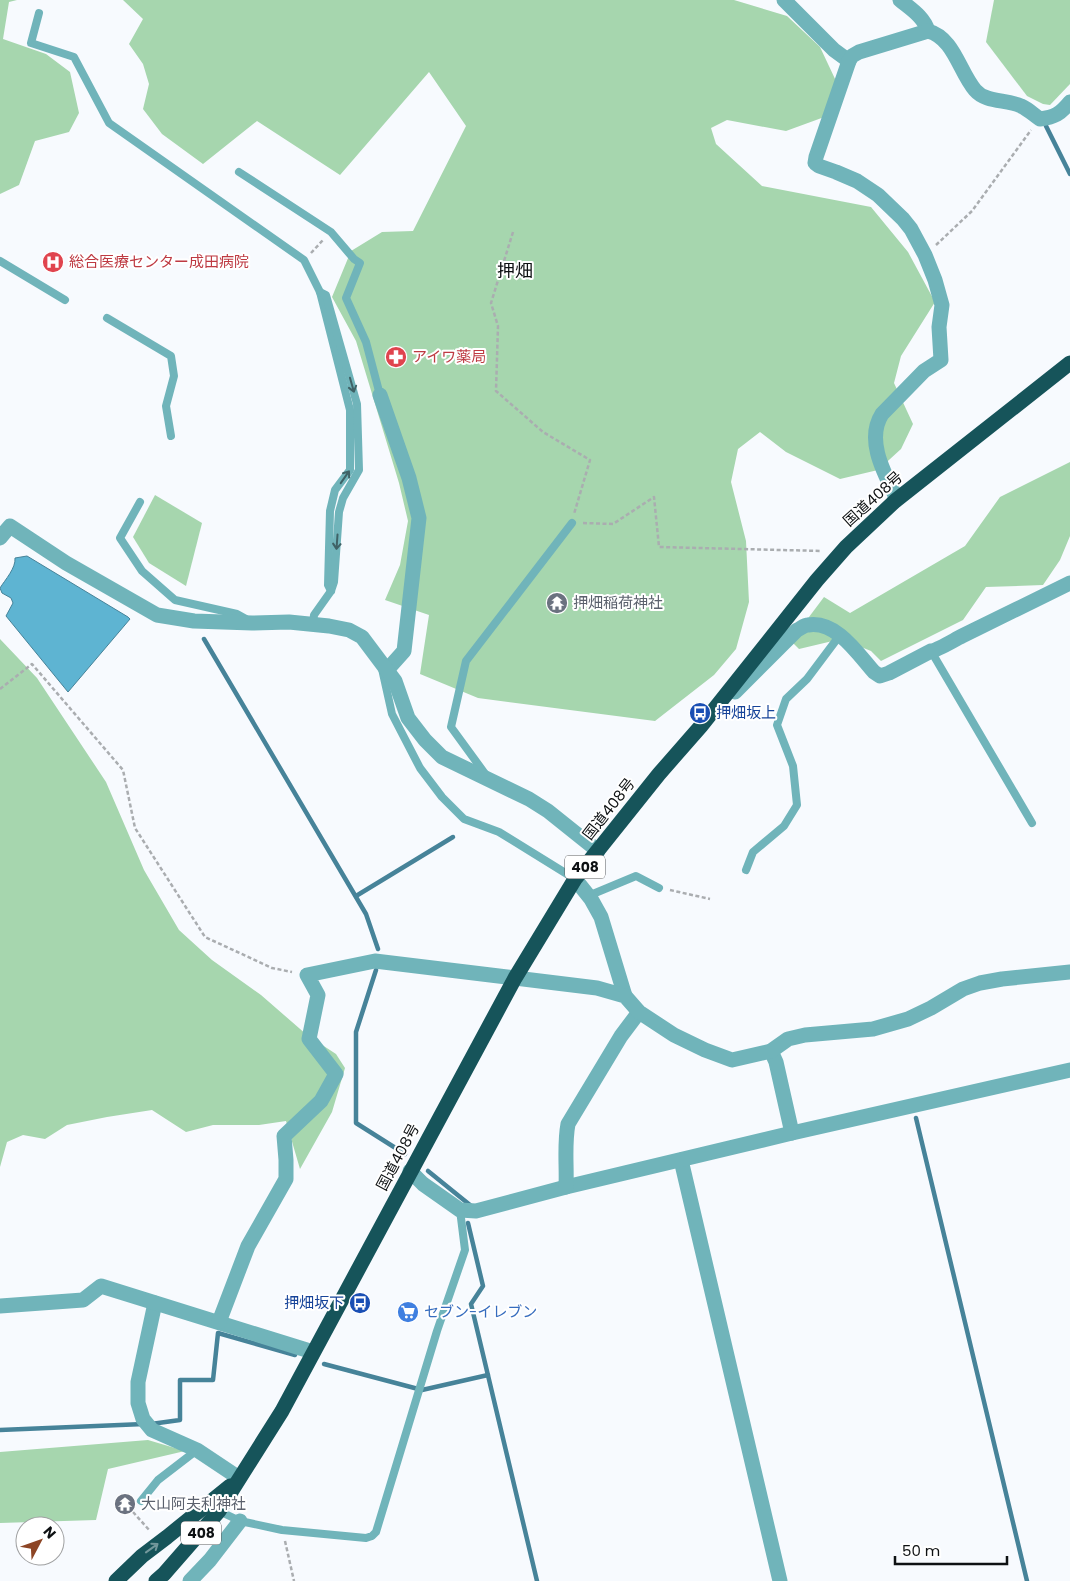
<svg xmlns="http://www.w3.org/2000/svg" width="1070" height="1581" font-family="Poppins,'Noto Sans JP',sans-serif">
<rect width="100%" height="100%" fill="#f7fafe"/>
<g fill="#a6d6ae">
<polygon points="0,0 17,0 9,2 3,39 46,54 70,72 79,113 69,132 35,141 19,185 0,194"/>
<polygon points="123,0 734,0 787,16 820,47 836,81 838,112 786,131 727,120 711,128 716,144 762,186 871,207 908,252 935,302 901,356 894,383 913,424 901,449 878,470 840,479 786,452 760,432 738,449 731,482 746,541 749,602 736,649 714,675 655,721 478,698 420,674 429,615 385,600 400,565 408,521 399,483 356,341 332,297 351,251 382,232 413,231 466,126 429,72 340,175 257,121 203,164 162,134 143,109 149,84 143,64 129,44 143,19"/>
<polygon points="994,0 1070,0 1070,84 1050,105 1043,104 1027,96 986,42"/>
<polygon points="1070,462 1070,536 1060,560 1043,585 986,587 963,620 881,661 871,651 841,639 799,649 791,641 824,597 850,613 965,546 1000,497"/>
<polygon points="155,495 202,523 186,586 149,563 133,537"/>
<polygon points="0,639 37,678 106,782 144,870 179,930 212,960 261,995 307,1035 336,1054 345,1068 332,1112 300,1169 286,1121 259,1125 213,1125 186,1132 152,1110 107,1117 67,1125 45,1139 23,1135 7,1142 0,1167"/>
<polygon points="148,1440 185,1451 108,1469 96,1520 0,1523 0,1452"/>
</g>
<path fill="#5eb4d2" stroke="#468399" d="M 27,556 L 128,617 L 130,619 L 68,692 L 6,616 L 13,603 L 11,598 L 2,593 L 0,588 C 5,580 16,568 15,558 Z"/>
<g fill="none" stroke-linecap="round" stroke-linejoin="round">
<g stroke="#468399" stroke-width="4.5">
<polyline points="1046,126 1070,174"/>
<polyline points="204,639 366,914 378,949"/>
<polyline points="356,896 453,837"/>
<polyline points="376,970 356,1032 356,1123 405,1154"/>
<polyline points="916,1118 1027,1581"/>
<polyline points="428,1171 470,1205"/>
<polyline points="468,1223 483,1286 471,1304 537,1581"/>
<polyline points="324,1364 422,1390 488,1375"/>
<polyline points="151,1424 180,1420 180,1380 213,1380 218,1333 295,1355"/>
<polyline points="0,1430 144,1424"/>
</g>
<g stroke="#aaadb0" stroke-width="2.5" stroke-dasharray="4 2.5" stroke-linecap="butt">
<polyline points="513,232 491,303 498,326 496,391 543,432 590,460 574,514"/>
<polyline points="936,245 972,211 1031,130"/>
<polyline points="311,253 323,240"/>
<polyline points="583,523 613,524 654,497 659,547 822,551"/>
<polyline points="0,689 32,664 123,770 135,828 205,937 272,968 292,972"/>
<polyline points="670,890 710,899"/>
<polyline points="133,1512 150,1531"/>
<polyline points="285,1541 294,1581"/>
</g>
<g stroke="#70b4ba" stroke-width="8">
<polyline points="39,13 31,43 74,57 109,123 304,260 320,292 350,410 350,470 335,490 330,511 328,585 331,591"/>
<polyline points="239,172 331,232 354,259 360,263 346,298 366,342 380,395"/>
<polyline points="0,261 65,300"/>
<polyline points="107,318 171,356 174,376 166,406 171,436"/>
<polyline points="140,502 120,538 142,571 175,600 237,614 246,619"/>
<polyline points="313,624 314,615 331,591 334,582 339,512 343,498 359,470 357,404 326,295 320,292"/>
<polyline points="931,651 1032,823"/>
<polyline points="382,669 392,714 420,768 442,797 464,819 499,832 575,879"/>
<polyline points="486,775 451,727 466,661 572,523"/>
<polyline points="746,870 753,852 784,826 797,805 793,766 777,725 786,699 807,679 840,635"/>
<polyline points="588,896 636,876 659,888"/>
<polyline points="141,1501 158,1480 197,1450"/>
<polyline points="219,1511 240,1521 282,1530 366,1538 372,1536 376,1532 437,1331 465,1250 460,1210"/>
</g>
<g stroke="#70b4ba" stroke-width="15">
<polyline points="784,0 834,50 849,61"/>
<path d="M 900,0 C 911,9 924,17 928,31"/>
<polyline points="380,395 409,478 419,518 404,651 387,670"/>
<path d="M 895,501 L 895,495 C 883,471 866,439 882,414 L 924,371 L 941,360 L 939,327 L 942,305 L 935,280 L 925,255 L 911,229 L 903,219 L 878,195 L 857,181 L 836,172 L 819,166 L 815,163 L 816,157 L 849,61 L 852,56 L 859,52 L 928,31 C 954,38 959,71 975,90 C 986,103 1006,99 1021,106 C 1028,109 1034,115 1040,119 C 1055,117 1060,114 1070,102"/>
<polyline points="0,538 10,526 66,563 157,615 194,621 252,623 289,622 329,626 349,630 362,637 395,681 408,718 425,740 442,757 529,799 548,811 598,851"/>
<path d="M 735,692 L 797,630 C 800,629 804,625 808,625 C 836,620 858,654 874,672 L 880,676 L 889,673 L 931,651 C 938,650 954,640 962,636 C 998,618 1034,601 1070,583"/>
<polyline points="575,879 591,899 601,917 625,996"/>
<polyline points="771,1051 776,1062 792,1133"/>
<polyline points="681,1160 780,1581"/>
<polyline points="410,1171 423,1184 460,1210 476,1211 566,1187 792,1133 1070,1070"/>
<path d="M 566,1187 C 567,1166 564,1145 568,1124 L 621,1036 L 639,1012"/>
<polyline points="155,1303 138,1382 138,1403 143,1419 152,1430 197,1450 239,1478"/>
<polyline points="0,1306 83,1300 101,1286 313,1352"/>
<polyline points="219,1322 248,1246 286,1179 286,1160 284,1136 321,1101 336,1074 309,1039 318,995 307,975 375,961 597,988 625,996 639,1012 674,1035 705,1050 732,1060 771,1051 788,1039 805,1035 873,1029 908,1019 931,1008 963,989 980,983 1002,979 1070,972"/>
<polyline points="190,1581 210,1560 240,1521"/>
</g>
<g stroke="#16545a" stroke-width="15">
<polyline points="116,1581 142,1556 167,1537 230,1486"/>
<polyline points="156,1581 164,1574 219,1511 282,1411 515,978 575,879 659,774 701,726 817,580 846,547 895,501 1070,363"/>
</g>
</g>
<defs><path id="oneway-shaft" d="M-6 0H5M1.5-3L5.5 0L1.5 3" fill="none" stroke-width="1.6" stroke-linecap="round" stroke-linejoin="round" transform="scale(1.25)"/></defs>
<g stroke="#3f6266">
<use href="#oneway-shaft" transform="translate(352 385) rotate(74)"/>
<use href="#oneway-shaft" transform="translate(345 477) rotate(-55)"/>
<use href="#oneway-shaft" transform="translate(337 542) rotate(94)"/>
</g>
<use stroke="#73989c" href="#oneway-shaft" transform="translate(152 1548) rotate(-36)"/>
<defs>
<g id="hospital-disc" transform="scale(1.125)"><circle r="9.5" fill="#e0444e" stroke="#fff"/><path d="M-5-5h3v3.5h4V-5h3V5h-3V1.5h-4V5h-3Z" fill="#fff"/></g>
<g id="pharmacy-disc" transform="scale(1.125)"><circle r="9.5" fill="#e0444e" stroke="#fff"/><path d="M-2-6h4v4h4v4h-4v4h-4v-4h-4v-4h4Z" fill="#fff"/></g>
<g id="temple-disc" transform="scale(1.125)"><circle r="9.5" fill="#6b7280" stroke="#fff"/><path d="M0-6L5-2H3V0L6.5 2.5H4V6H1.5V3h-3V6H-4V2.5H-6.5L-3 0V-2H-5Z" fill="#fff"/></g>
<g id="bus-disc" transform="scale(1.125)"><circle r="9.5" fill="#1a4fb4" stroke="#fff"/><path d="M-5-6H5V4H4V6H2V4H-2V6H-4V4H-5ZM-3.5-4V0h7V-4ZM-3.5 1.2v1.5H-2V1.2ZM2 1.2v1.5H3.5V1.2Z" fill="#fff"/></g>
<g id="supermarket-disc" transform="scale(1.125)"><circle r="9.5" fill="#3f7fe0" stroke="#fff"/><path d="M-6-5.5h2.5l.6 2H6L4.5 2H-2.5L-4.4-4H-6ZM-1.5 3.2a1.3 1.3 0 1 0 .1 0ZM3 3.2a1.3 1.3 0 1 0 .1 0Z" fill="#fff"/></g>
</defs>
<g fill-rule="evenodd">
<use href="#hospital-disc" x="53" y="262"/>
<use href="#pharmacy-disc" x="396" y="357"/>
<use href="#temple-disc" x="557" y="603"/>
<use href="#bus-disc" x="700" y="713"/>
<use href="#bus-disc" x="360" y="1303"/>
<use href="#supermarket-disc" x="408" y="1312"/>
<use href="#temple-disc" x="125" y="1504"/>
</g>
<g text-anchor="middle" stroke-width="4" stroke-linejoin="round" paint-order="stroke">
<g fill="#fff" stroke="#56585a" stroke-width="1">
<rect x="565" y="855.5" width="40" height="23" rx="4"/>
<rect x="181" y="1521.5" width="40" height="23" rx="4"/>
</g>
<g font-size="14" font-weight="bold" fill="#0e1113">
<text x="585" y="872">408</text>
<text x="201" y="1538">408</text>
</g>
<g font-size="15" fill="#be3a42" stroke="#fff" text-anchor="start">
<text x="69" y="267">総合医療センター成田病院</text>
<text x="412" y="362">アイワ薬局</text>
</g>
<g font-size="15" fill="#0e1113" stroke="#fff">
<text transform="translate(873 499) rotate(-42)" y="5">国道408号</text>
<text transform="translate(609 809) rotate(-52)" y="5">国道408号</text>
<text transform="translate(398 1157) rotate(-62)" y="5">国道408号</text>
</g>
<g font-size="15" fill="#5b616d" stroke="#fff" text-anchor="start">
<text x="573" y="608">押畑稲荷神社</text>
<text x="141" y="1509">大山阿夫利神社</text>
</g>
<g font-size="15" fill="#164399" stroke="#fff" text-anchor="start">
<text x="716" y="718">押畑坂上</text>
<text x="344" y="1308" text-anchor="end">押畑坂下</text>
</g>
<g font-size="15" fill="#366cbe" stroke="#fff" text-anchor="start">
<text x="424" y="1317">セブン-イレブン</text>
</g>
<g font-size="18" fill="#0e1113" stroke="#fff">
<text x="515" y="277">押畑</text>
</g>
</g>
<g transform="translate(40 1541) rotate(49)"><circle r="24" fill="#ffffff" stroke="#9fa0a1"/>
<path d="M0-4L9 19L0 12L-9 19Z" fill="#8d4525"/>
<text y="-8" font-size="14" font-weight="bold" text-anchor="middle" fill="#0e1113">N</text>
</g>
<path d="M895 1556v8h112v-8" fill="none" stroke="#0e1113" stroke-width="2.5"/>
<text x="902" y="1556" font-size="15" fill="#0e1113" stroke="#ffffff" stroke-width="4" paint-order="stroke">50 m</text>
</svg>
